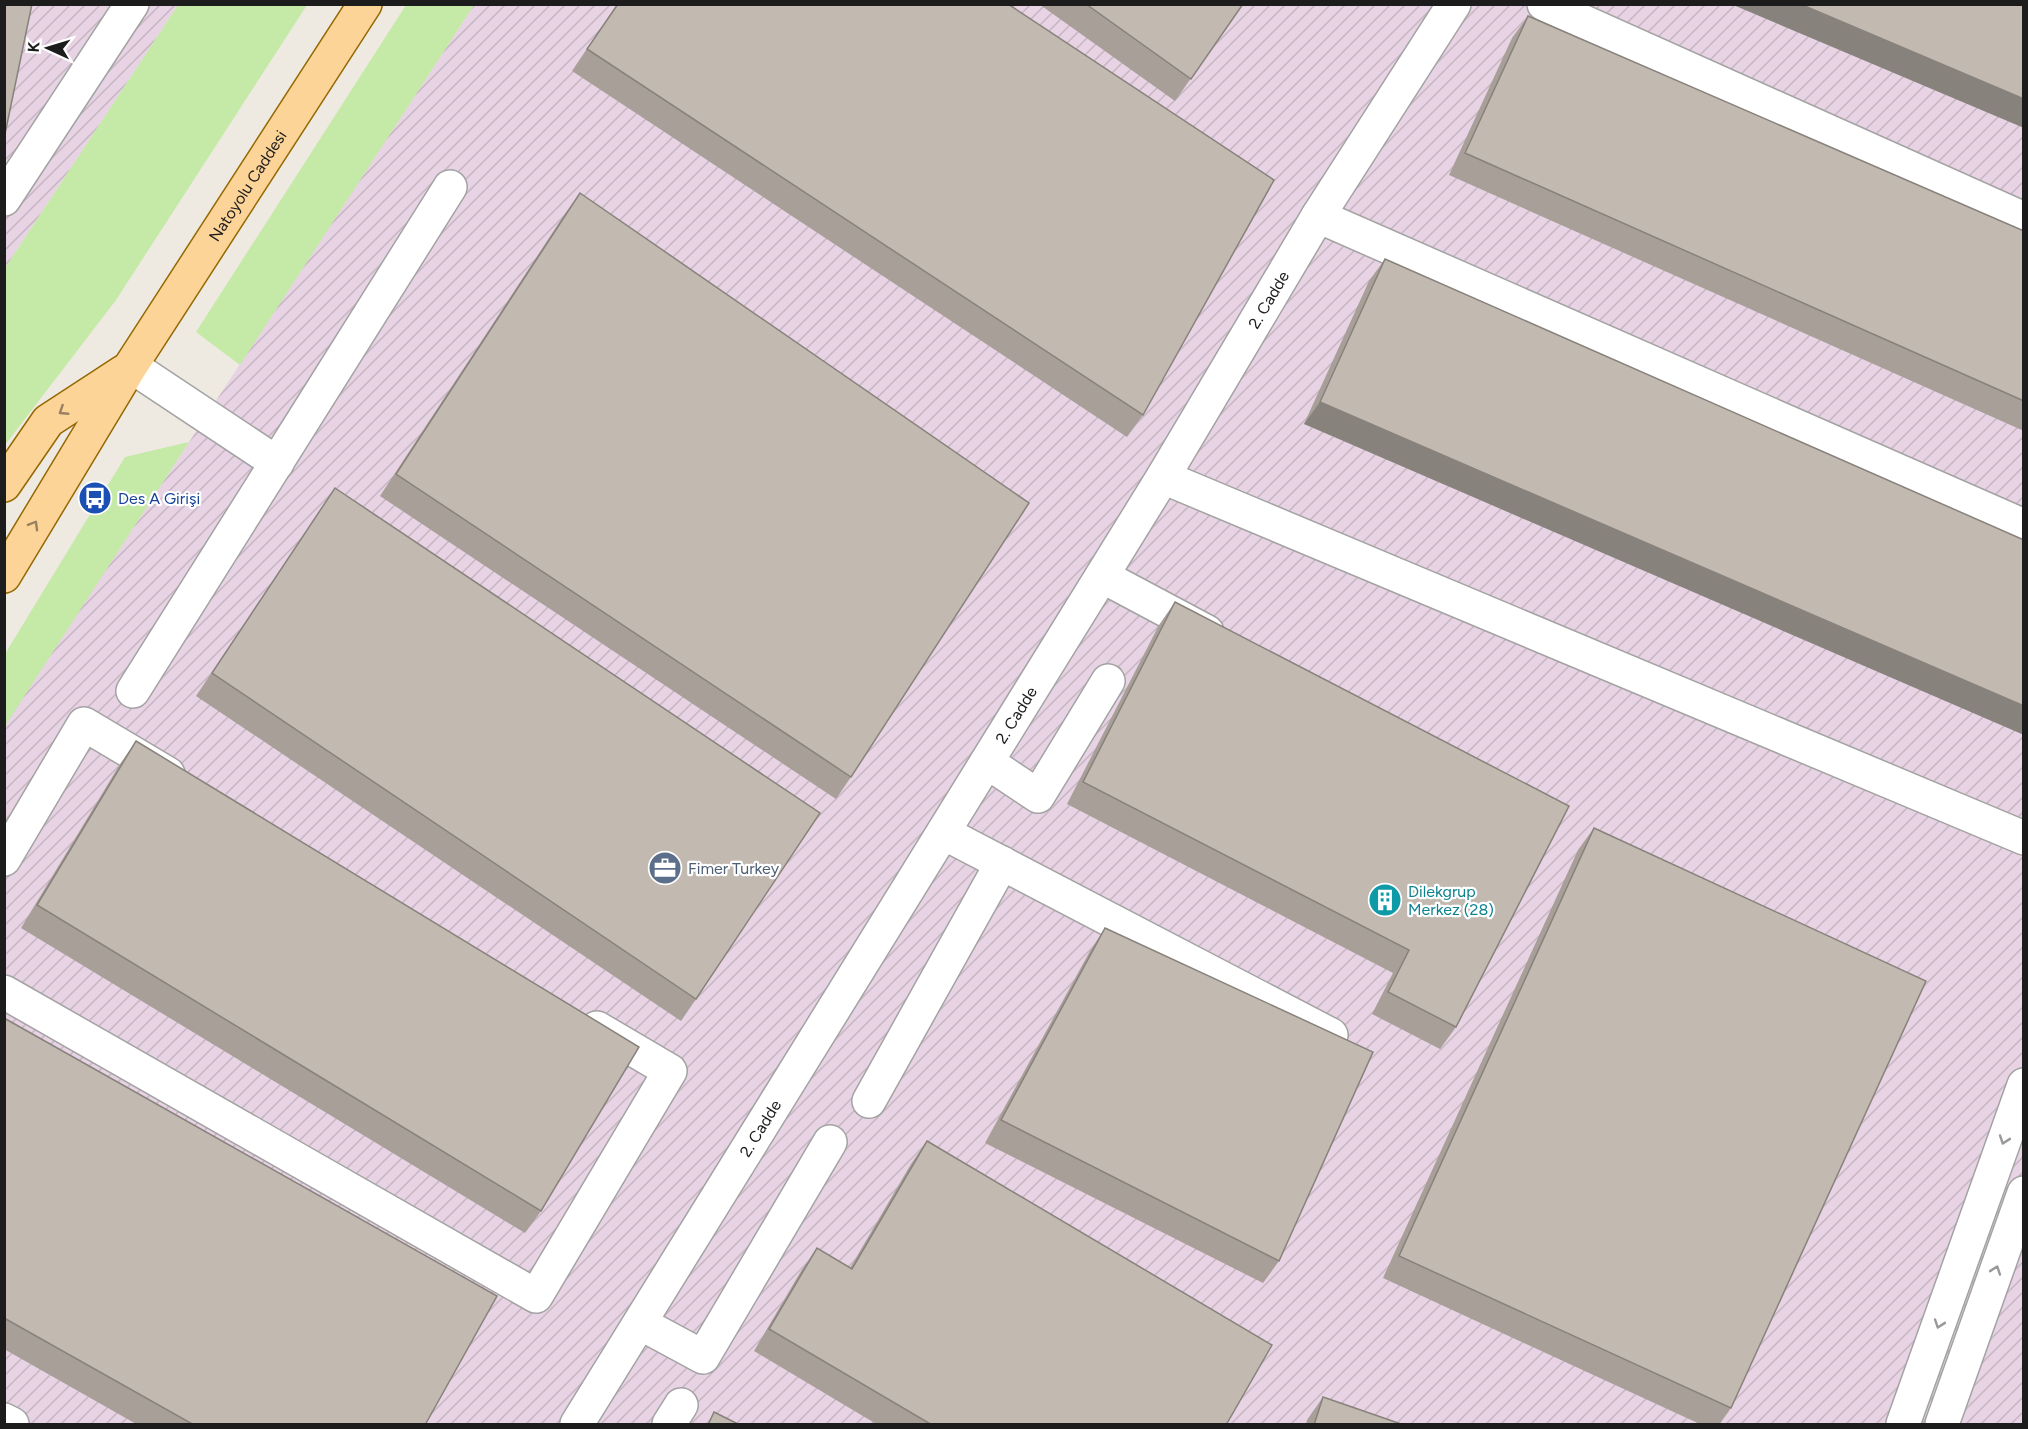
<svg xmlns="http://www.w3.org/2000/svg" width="2028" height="1429" font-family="Figtree,sans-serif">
<defs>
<pattern id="industrial-furrows" width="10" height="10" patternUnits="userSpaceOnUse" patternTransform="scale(1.5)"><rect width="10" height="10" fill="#e7d3e3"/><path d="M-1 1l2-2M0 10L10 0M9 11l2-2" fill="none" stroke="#c6b5c2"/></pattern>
</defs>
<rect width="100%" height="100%" fill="#eeeae1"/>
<g fill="url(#industrial-furrows)">
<polygon points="5,5 178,5 5,268"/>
<polygon points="474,5 2023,5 2023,1424 5,1424 4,726"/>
</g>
<g fill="#c5e9a6">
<polygon points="178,5 307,5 116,300 5,445 5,268"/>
<polygon points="406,5 474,5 240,365 196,332"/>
<polygon points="189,442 5,726 5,654 125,457"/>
</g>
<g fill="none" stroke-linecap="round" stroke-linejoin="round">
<g stroke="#a3a3a3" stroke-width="36">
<g id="minor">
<polyline points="1544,4 2024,219"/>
<polyline points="4,199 132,4"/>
<polyline points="1318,216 2024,526"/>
<polyline points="131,366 277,463"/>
<polyline points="1163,477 2024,838"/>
<polyline points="1102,576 1207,632"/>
<polyline points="133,691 450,187"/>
<polyline points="987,762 1038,796 1108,681"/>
<polyline points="944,833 1331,1035"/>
<polyline points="4,859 84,724 168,774"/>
<polyline points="4,992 536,1296 670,1071 597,1028"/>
<polyline points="869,1101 1002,863"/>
<polyline points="640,1323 703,1357 830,1142"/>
<polyline points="4,1420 12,1424"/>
<path id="s1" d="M 577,1424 L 1163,477 L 1318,216 L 1454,4"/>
<polyline points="669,1424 681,1405"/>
<polyline points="1903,1424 2024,1085"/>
<polyline points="1942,1424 2024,1193"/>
</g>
</g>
<g stroke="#946800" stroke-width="36">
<g id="major">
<polyline points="4,485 48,421 123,372"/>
<path id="s2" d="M 4,576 L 130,367 L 365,4"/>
</g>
</g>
<use href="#minor" stroke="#fff" stroke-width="33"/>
<use href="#major" stroke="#fdd497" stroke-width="33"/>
</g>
<g fill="#a79f98">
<polygon points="617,4 1143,415 1127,437 572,71"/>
<polygon points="1039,4 1243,4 1175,101"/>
<polygon points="1528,16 2024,231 2024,431 1449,175 1512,38"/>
<polygon points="580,193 851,777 836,799 380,496 564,215"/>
<polygon points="1385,259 2024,540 1304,424 1369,281"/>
<polygon points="335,488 696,999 681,1021 196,696"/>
<polygon points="1175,602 1569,806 1456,1027 1440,1049 1372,1014 1393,973 1067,804 1159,625"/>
<polygon points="136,741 541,1211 525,1233 21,928 120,764"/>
<polygon points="1594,828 1731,1408 1719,1425 1702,1425 1383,1278 1578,850"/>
<polygon points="1105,928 1279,1261 1263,1283 985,1143 1090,951"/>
<polygon points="4,1018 425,1425 138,1425 4,1349"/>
<polygon points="927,1141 1226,1425 878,1425 754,1351 801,1271 817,1248 850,1268 911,1164"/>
<polygon points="1323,1397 1404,1425 1306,1425 1307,1420"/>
</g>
<g fill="#88827c">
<polygon points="1731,4 1800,4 2024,99 2024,128"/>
<polygon points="1320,402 2024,706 2024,735 1304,424"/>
</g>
<g fill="#c2b9b1" stroke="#88827c" stroke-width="1.5">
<polygon points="4,4 32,4 5,134 4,134"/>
<polygon points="618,4 1008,4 1274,180 1143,415 587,49"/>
<polygon points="1086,4 1243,4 1191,79"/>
<polygon points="1800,4 2024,4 2024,99"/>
<polygon points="1528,16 2024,231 2024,401 1465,153"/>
<polygon points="580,193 1029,503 851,777 396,474"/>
<polygon points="1385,259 2024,540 2024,706 1320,402"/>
<polygon points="335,488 820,813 696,999 212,673"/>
<polygon points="1175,602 1569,806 1456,1027 1388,992 1409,950 1083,782"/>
<polygon points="136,741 639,1047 541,1211 37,905"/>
<polygon points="1594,828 1926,981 1731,1408 1399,1256"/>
<polygon points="1105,928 1373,1052 1279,1261 1001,1120"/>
<polygon points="4,1018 497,1296 425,1425 194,1425 4,1318"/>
<polygon points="927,1141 1272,1345 1226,1425 932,1425 769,1329 817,1248 852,1269"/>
<polygon points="1323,1397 1404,1425 1314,1425"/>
<polygon points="714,1412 740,1425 708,1425"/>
</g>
<defs><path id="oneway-chevron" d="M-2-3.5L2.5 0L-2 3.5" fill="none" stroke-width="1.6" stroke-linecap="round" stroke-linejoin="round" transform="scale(1.5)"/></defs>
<g stroke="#988160">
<use href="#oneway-chevron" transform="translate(63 411) rotate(147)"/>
<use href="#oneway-chevron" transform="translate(34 525) rotate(-60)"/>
</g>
<g stroke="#999">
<use href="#oneway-chevron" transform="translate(2004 1140) rotate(109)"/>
<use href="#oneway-chevron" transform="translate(1996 1270) rotate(-71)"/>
<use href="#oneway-chevron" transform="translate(1939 1324) rotate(109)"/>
</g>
<defs>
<g id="bus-disc" transform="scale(1.725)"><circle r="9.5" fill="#1a4fb4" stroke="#fff"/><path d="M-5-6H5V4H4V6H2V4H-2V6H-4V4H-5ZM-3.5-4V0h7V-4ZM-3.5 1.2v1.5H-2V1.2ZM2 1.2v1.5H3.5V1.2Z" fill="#fff"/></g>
<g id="office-disc" transform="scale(1.725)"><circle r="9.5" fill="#5c6f8a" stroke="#fff"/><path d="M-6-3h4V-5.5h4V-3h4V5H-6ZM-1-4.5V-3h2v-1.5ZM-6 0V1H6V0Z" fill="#fff"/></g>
<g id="building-disc" transform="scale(1.725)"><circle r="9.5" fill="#0f9aa8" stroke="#fff"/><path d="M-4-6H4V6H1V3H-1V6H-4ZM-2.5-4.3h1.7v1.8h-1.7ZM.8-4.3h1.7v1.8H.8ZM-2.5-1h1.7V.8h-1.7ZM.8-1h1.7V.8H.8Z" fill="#fff"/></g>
</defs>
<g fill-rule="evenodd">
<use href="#bus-disc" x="95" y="498"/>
<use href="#office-disc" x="665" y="868"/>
<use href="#building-disc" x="1385" y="900"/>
</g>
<g text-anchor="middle" stroke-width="4.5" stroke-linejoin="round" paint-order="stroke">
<g font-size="16" fill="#1c1c1c" stroke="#fff">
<text dy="6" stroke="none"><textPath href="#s2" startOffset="460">Natoyolu Caddesi</textPath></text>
<text dy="6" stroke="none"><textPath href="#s1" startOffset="1320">2. Cadde</textPath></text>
<text dy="6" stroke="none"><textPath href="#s1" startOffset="834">2. Cadde</textPath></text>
<text dy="6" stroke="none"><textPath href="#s1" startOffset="348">2. Cadde</textPath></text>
</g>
<g font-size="16" fill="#164399" stroke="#fff" text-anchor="start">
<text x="118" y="504">Des A Girişi</text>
</g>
<g font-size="16" fill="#4e5e75" stroke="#fff" text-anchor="start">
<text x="688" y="874">Fimer Turkey</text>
</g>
<g font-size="16" fill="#0d838f" stroke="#fff" text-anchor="start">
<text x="1408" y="897">Dilekgrup<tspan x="1408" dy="18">Merkez (28)</tspan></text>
</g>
</g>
<rect width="2028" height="1429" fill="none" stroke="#1c1c1c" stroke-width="12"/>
<g transform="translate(48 48) rotate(274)" stroke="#ffffff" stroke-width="4.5" paint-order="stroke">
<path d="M0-4.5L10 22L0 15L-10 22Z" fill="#1c1c1c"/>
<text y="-9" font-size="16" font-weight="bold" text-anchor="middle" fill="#1c1c1c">K</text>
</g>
</svg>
